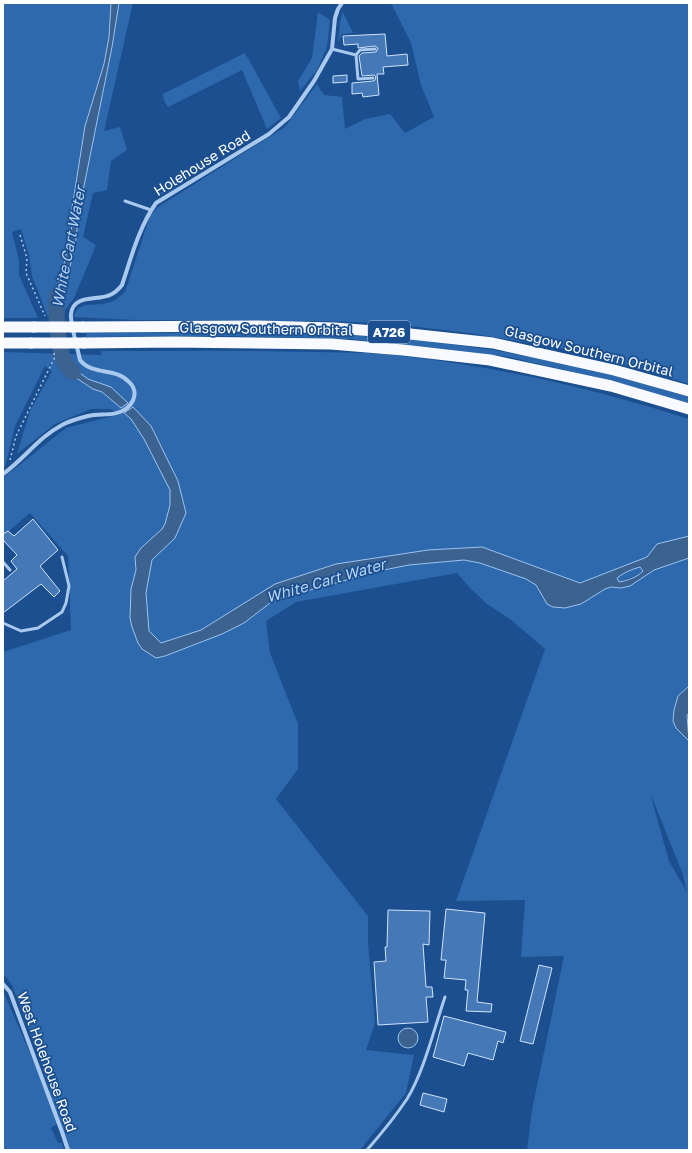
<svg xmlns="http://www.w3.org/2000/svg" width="692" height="1153" font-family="'Golos Text',sans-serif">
<rect width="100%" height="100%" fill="#1b4f8f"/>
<g fill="#2e69ad" fill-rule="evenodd">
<polygon points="3,3 111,3 109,37 104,64 85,126 70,221 72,226 62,274 50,305 53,317 48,317 32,276 29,255 21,229 12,232 19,260 19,275 38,318 3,318"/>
<polygon points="119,3 133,3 104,131 120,127 127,150 111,161 107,190 93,193 83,237 96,245 85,272 74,298 65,310 64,316 59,317 59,308 75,247 79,211 112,47"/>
<polygon points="391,3 689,3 689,384 640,369 565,349 469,333 384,323 316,321 135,320 73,317 78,308 85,305 103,304 114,301 125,292 150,216 158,207 285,127 317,84 324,95 342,97 345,129 365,119 390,114 405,133 434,117 421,85 411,43"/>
<polygon points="318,12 330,20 327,47 317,70 300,91 298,81 312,58"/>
<polygon points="343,12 353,33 342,34 338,42 340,22"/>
<polygon points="245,53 281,118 267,129 242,70 168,107 164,101 163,94"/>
<polygon points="214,162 159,196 163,189 199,165"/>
<polygon points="86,332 322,334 402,338 494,350 592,369 689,397 689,404 603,379 509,357 444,349 350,339 230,336 86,337"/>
<path d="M 101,351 C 173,351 246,350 318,352 C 343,353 369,352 394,355 C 495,366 592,388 689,419 L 689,536 L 657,544 L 647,557 L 580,583 L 482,547 L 428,550 L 368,559 L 343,580 L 409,565 L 464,560 L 480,563 L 526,579 L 536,584 L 539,590 L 605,589 L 611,587 L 621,588 L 630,586 L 654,570 L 689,558 L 689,686 L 678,696 L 676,728 L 689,741 L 689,1150 L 527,1150 L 532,1110 L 564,956 L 521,957 L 525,900 L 456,901 L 545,649 L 510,619 L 487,604 L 469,587 L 457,573 L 296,602 L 266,621 L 270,653 L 298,724 L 298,769 L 276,799 L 368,916 L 368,943 L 375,1023 L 366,1050 L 414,1055 L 406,1093 L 360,1150 L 66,1150 L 41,1062 L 12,985 L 6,977 L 3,975 L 3,652 L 71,630 L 68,556 L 30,513 L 3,536 L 3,478 L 66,428 L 120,414 L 110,409 L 91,409 L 55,424 L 17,454 L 30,411 L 52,371 L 45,366 L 15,426 L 5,467 L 3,468 L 3,352 L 101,355 ZM 650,793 L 682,872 L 687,892 L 669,861 Z"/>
<path d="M 640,567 L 643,571 L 640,574 L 619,582 L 617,578 C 623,573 632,569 640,567 Z"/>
<polygon points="3,991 37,1069 57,1124 51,1128 58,1143 62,1143 64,1150 3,1150"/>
</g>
<g fill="#3c6290" stroke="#9cc4f0" fill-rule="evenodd">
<polygon points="111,3 119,3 112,47 79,211 75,247 59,308 59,317 53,317 50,305 62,274 72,226 70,221 85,126 104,64 109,37"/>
<polygon points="60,354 67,354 68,359 77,371 88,379 111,387 128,403 121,408 102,392 93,389 67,372 61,363"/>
<path d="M 133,407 L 151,426 L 178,481 L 186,513 L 175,538 L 152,560 L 146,593 L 149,631 L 161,643 L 201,630 L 275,584 L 336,564 L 428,550 L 482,547 L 580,583 L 647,557 L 657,544 L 689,536 L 689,558 L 654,570 L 630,586 L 621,588 L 611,587 L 605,589 L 581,604 L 565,608 L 553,607 L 547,604 L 536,585 L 526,579 L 480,563 L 464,560 L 409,565 L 379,571 L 274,600 L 244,623 L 222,634 L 165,656 L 156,658 L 142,649 L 138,643 L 132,627 L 130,618 L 131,589 L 136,570 L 135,557 L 141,548 L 162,529 L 165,524 L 170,505 L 170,490 L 144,439 L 131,419 L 124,413 ZM 640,567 L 643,571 C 638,577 626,581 619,582 L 617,578 C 623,573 632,569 640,567 Z"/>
<polygon points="689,686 689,713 687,715 689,741 676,728 673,721 674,710 678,696"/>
<circle cx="408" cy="1038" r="10"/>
</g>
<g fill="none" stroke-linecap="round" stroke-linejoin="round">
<path stroke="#3c6290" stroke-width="16" d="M 57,295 C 55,310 58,341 62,356 C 64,362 68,368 73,372"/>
</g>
<g fill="#4478b7" stroke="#cfe3fa">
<polygon points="385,34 387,56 407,54 408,65 383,67 384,74 377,74 379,95 363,97 362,93 352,94 352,83 373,81 375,80 376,77 374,75 362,76 359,56 362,53 376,52 378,48 375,46 358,48 358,44 344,45 343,36"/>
<polygon points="347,75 347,82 333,83 333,76"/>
<polygon points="33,519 58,550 40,566 60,591 54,597 41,584 3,613 3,581 17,569 11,561 17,555 3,540 3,534 8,531 14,536"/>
<polygon points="446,909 485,913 477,1002 492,1004 491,1012 466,1011 468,990 465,990 466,980 444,978 446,960 441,960"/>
<polygon points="388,910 430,911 429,945 423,944 426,987 432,987 433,997 426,997 428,1022 378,1025 374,962 386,961 385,947 387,947"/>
<polygon points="539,965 552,968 533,1044 520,1041"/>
<polygon points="444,1016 506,1032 503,1043 498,1041 493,1060 468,1053 464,1066 433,1057"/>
<polygon points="423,1093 447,1099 444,1112 420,1105"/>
</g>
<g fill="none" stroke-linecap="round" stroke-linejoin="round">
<g stroke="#a9c9ee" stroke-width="1.5" stroke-dasharray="2 3" stroke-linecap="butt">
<polyline points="20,235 27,258 26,273 45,316"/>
<polyline points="10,460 16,436 55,357 54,353"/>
</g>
<g stroke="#a9c9ee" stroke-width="3">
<polyline points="332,49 356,55 358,79 373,78"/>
<polyline points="356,55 360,50 375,49"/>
<polyline points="125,201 151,210"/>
<polyline points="3,562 10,570"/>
<polyline points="3,623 21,631 38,628 62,612 66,603 69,586 62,557"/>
<path d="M 367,1150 C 381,1134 395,1117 407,1099 C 424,1071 434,1029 445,997"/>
</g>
<g stroke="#a9c9ee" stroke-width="4">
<path d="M 3,474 C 24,459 39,437 62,425 C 69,421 80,418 88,416 C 101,413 116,417 127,408 C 135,401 138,390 129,382 C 116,367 92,376 80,360 C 78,350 70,323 71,314 C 73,294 97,301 110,295 C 115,293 118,290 122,285 C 131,258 139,227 156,203 L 269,134 L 289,117 L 314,81 L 332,49 L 335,18 L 338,9 L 342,3"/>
<polyline points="3,984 10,992 62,1132 68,1150"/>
</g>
<g stroke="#f8faff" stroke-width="11">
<polyline points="3,327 34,327"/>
<polyline points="83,327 258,326 334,328 401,333 493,343 614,370 689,391"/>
<polyline points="3,343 31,343"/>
<polyline points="84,343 173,342 331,344 403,350 490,360 611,386 689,409"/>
</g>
<g stroke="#f8faff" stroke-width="11">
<polyline points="34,327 83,327"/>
<polyline points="31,343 84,343"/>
</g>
</g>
<g text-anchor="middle" stroke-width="3.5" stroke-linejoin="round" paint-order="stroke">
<rect fill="#1b4f8f" stroke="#bbcadd" stroke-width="1" x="368" y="321" width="42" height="22" rx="3"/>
<g font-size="13" font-weight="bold" fill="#fff">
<text x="389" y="337">A726</text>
</g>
<g font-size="14" fill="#fff" stroke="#1b4f8f">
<text transform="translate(202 163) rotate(-32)" y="5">Holehouse Road</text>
<text transform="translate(266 329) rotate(1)" y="5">Glasgow Southern Orbital</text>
<text transform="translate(589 351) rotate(14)" y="5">Glasgow Southern Orbital</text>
<text transform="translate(47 1062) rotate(70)" y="5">West Holehouse Road</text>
</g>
<g font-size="15" font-style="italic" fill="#b5d3f5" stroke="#1b4f8f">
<text transform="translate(69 247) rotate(-79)" y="5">White Cart Water</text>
<text transform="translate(326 581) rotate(-16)" y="5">White Cart Water</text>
</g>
</g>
<rect width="692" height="1153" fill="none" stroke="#ffffff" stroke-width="8"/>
</svg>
